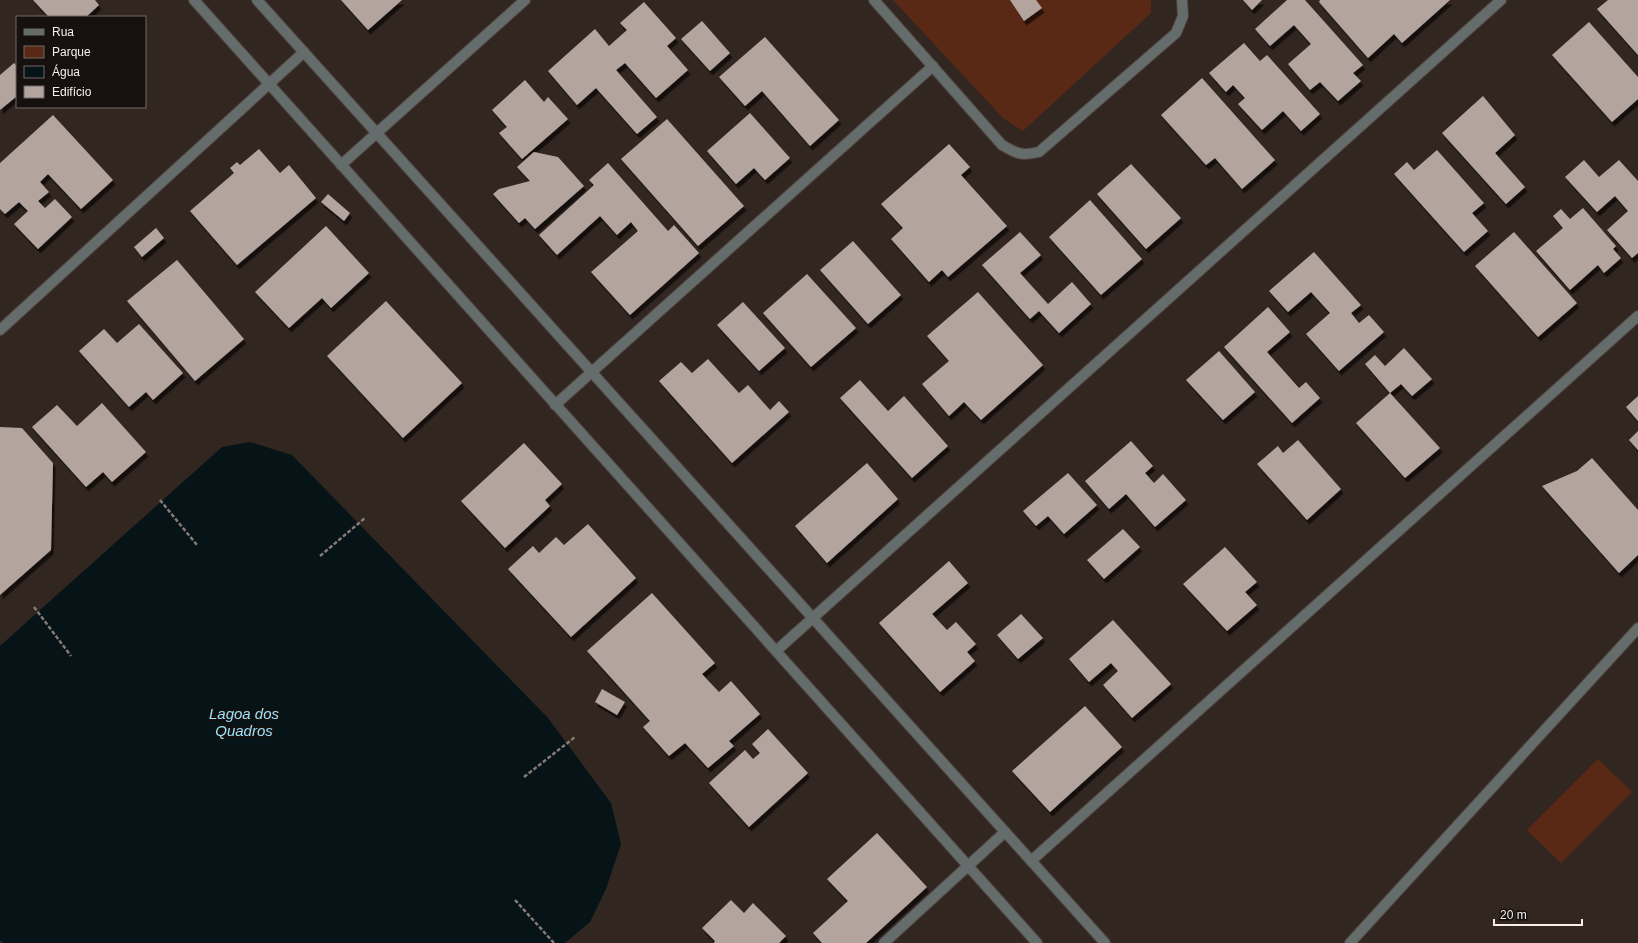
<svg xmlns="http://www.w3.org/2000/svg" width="1638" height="943" font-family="Helvetica,sans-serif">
<defs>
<filter id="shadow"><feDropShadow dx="2.5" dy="4.5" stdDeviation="0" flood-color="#0009"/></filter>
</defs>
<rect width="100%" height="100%" fill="#322621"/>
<g fill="#5a2915">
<polygon points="893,0 1151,0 1151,13 1023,131 1003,118"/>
<polygon points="1598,759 1632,792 1561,863 1527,830"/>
</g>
<polygon fill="#061317" points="250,442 292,455 548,718 611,803 621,844 606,889 590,922 565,943 3,943 0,940 0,646 222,447"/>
<g fill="#b4a49e" filter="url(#shadow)">
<polygon points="33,0 95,0 99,5 86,17 49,17"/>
<polygon points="341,0 402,0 368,30"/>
<polygon points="1010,0 1036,0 1042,8 1024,21"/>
<polygon points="1243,0 1262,0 1252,10"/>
<polygon points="1287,0 1305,0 1363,65 1353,73 1361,81 1338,101 1320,82 1310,90 1288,64 1311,44 1294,25 1270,46 1255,29"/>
<polygon points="1320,0 1450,0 1402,43 1394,34 1368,58 1319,2"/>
<polygon points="1608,0 1638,0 1638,55 1597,9"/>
<polygon points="644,2 676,38 667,46 688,70 656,98 625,63 616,70 657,117 637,134 596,88 577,105 548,71 595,29 609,46 627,30 620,23"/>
<polygon points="702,21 730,53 710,71 681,39"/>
<polygon points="1589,22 1638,77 1638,99 1612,122 1552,55"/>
<polygon points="765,37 839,120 810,146 762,91 745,106 719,77"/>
<polygon points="1244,43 1260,61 1267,55 1320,114 1301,131 1283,111 1262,130 1238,104 1245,98 1233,85 1226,92 1209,73"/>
<polygon points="14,63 17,66 17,96 0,110 0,75"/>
<polygon points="1202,78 1275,160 1242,189 1215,158 1206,165 1161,115"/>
<polygon points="525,80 544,102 548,97 568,119 522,159 499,133 507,127 492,110"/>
<polygon points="1483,96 1515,135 1495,153 1525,187 1506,204 1442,133"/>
<polygon points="750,113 790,158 765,180 754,168 736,184 707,151"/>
<polygon points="53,115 113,180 81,209 48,174 40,182 49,192 38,201 45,208 55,199 72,217 38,249 14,224 28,211 19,202 5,214 0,209 0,163"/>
<polygon points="667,119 744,206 698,246 621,159"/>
<polygon points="949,144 970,167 961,175 1007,226 948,277 942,270 929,282 891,239 903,228 881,204"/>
<polygon points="259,149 280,173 289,165 316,198 237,265 190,211 234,173 230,168 237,162 240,165"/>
<polygon points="1437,150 1484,203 1472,213 1488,231 1464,252 1394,174 1407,162 1414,170"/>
<polygon points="534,152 558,157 584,186 535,229 525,218 519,223 493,194 499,189 530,181 517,167"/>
<polygon points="1584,160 1599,177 1619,160 1638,181 1638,253 1632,258 1607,230 1628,211 1615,196 1597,212 1565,177"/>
<polygon points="608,163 668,231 674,225 699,253 630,315 591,272 638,231 631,222 617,235 600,216 557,255 539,235 594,185 589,180"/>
<polygon points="1131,164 1181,218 1146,249 1097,194"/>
<polygon points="328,194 350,213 344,221 321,202"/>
<polygon points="1090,200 1142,259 1101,295 1049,237"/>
<polygon points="1583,208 1616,246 1613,249 1621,258 1604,273 1598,265 1570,290 1536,251 1563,228 1553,216 1561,209 1570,219"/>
<polygon points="326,226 369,273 331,308 322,298 289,328 255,292"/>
<polygon points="156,228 164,238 142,257 134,247"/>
<polygon points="1020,232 1041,255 1020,273 1048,304 1072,282 1091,304 1059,333 1039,311 1030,319 982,265"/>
<polygon points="1514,232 1577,303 1538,337 1475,266"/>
<polygon points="853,241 901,295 868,324 820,270"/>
<polygon points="1314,252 1361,305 1351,313 1359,323 1369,315 1384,332 1339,371 1306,334 1330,313 1311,292 1288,312 1269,291"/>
<polygon points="177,260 244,339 195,381 127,301"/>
<polygon points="807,274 856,328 811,367 763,313"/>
<polygon points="978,292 1043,365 981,420 964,402 949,416 922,384 949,361 927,336"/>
<polygon points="386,301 462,383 403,438 327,356"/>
<polygon points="743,302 785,348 759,371 717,325"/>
<polygon points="1268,307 1290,332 1267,352 1299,388 1306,382 1320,398 1292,423 1224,347"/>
<polygon points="139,324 183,373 153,400 146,392 129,407 79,351 104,329 117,343"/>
<polygon points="1404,348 1432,379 1412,396 1401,384 1390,393 1365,364 1375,355 1385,366"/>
<polygon points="1219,351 1255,392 1223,420 1186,380"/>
<polygon points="708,359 739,393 748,385 770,410 779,401 789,412 732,463 659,381 681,362 692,373"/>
<polygon points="860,380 888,411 904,396 948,446 912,478 840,398"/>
<polygon points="1390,393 1440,448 1405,478 1356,423"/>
<polygon points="1638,396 1638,421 1626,407"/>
<polygon points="102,403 146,452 112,482 103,472 86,487 32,427 57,405 77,426"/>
<polygon points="0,427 22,428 53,463 51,550 0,595"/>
<polygon points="1638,431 1638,450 1629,440"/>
<polygon points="1298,440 1341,489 1307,520 1257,464 1278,446 1283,453"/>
<polygon points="1131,441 1153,466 1145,473 1154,483 1163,474 1186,500 1155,527 1126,494 1109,509 1085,481"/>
<polygon points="524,443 562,484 545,500 550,506 505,548 461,501"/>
<polygon points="1592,458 1638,510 1638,555 1619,573 1542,486 1577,471"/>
<polygon points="867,463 898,499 827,563 795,526"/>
<polygon points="1068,473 1097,505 1064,534 1048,516 1036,526 1023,511"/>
<polygon points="588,524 636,578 571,637 508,569 533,546 539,553 556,537 564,545"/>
<polygon points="1123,529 1140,547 1104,579 1087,560"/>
<polygon points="1225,547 1257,582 1245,592 1257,605 1227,631 1183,584"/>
<polygon points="949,561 968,583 932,614 947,630 956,622 976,644 967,652 975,661 940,692 879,623"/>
<polygon points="652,593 715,663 702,674 719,692 731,681 760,714 729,741 734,746 708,768 685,743 669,756 643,727 650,721 587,651"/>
<polygon points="1021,614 1043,638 1018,659 997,635"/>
<polygon points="1113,620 1171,684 1132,718 1103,685 1118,671 1111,663 1089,682 1069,659"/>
<polygon points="602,689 625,702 617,715 595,702"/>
<polygon points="1085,706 1122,747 1050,812 1012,771"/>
<polygon points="768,729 808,773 749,827 709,783 745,750 753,759 760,753 752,744"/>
<polygon points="877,833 927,887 866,943 822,943 813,933 848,901 827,879"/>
<polygon points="731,900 744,913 753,903 786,936 779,943 714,943 715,941 702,928"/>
</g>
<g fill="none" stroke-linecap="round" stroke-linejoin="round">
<g stroke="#4e423d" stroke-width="12">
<g id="minor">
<polyline points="194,0 1037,943"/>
<polyline points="257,0 1105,943"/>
<path d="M 874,0 L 1002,145 C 1017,154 1022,156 1039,152 L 1176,33 L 1183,16 L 1182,0"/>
<polyline points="341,165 525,0"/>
<polyline points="0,330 304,52"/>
<polyline points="555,405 933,66"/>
<polyline points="776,651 1501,0"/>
<polyline points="1031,861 1638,316"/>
<polyline points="884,943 1005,832"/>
<polyline points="1350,943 1638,628"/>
</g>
</g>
<g stroke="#857b76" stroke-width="2.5" stroke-dasharray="4 2" stroke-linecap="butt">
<polyline points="160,500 197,545"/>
<polyline points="320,556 365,518"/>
<polyline points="34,607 71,656"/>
<polyline points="524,777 575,737"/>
<polyline points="515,900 554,943"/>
</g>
<use href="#minor" stroke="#646c6c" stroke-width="10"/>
</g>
<g text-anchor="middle" stroke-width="4" stroke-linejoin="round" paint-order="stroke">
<g font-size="15" font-style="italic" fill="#99e2fa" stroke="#16100e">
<text x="244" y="719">Lagoa dos<tspan x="244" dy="17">Quadros</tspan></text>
</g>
</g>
<rect x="16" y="16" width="130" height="92" fill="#16100e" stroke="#706967"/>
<rect x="24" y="29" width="20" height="6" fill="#646c6c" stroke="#706967"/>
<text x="52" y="36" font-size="12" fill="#f8efec">Rua</text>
<rect x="24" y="46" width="20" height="12" fill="#5a2915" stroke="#706967"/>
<text x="52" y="56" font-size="12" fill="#f8efec">Parque</text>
<rect x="24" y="66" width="20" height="12" fill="#061317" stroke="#706967"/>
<text x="52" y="76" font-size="12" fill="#f8efec">Água</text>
<rect x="24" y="86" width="20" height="12" fill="#b4a49e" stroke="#706967"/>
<text x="52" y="96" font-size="12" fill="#f8efec">Edifício</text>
<path d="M1494 919v6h88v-6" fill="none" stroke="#f8efec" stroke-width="2"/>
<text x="1500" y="919" font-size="12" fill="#f8efec" stroke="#16100e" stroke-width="3" paint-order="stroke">20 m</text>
</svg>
